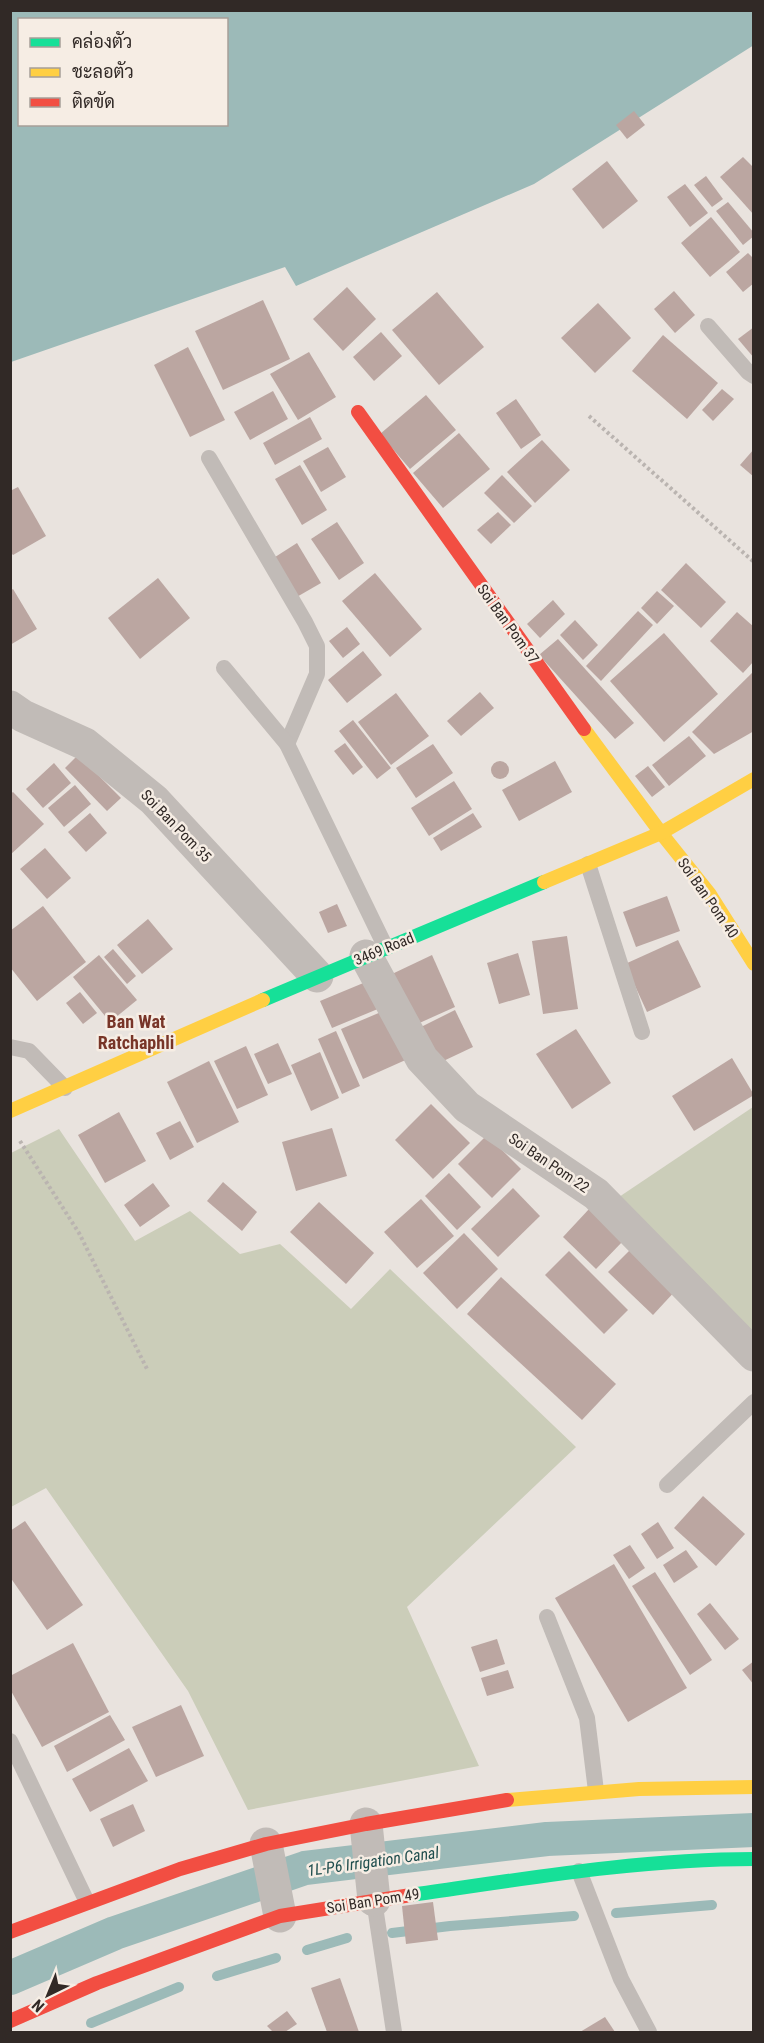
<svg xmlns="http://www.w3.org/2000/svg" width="764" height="2043" font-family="'Roboto Condensed',Sarabun,sans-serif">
<rect width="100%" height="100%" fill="#e9e3de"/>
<g fill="#cbcdb9">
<polygon points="753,1107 753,1332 619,1197"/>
<polygon points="59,1129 135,1241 190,1211 240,1254 280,1244 351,1309 390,1269 576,1447 407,1607 479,1766 248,1810 188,1691 46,1488 11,1507 11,1153"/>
</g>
<path fill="#9cbab8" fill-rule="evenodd" d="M 753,10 L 754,45 L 534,184 L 296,286 L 285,267 L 11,362 L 10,11 ZM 20,20 L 226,20 L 226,124 L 20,124 Z"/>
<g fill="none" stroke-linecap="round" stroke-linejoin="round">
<g stroke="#9cbab8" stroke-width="10">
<polyline points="616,1913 712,1905"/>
<polyline points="392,1933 450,1926 574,1916"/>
<polyline points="307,1950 347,1938"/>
<polyline points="217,1976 276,1958"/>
<polyline points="91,2023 179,1987"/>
</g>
<polyline stroke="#9cbab8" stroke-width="34" points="10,1978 115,1933 305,1868 547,1839 754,1830"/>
</g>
<g fill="#bba6a1">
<polygon points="634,111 645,125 627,139 616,125"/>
<polygon points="743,157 754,168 754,215 720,177"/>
<polygon points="607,161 638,201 603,229 572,189"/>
<polygon points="706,176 723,199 712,207 694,185"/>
<polygon points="685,184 708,213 690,227 667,197"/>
<polygon points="728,202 754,233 754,236 743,245 716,211"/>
<polygon points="711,217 740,252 710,277 681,243"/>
<polygon points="748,253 754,259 754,283 743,292 726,272"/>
<polygon points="347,287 376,319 343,351 313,319"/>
<polygon points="674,291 695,315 675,333 654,309"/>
<polygon points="437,292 484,347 439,385 392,330"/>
<polygon points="263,300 290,359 223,390 195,331"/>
<polygon points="598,303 631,338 595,373 561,338"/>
<polygon points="754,327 754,358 738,339"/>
<polygon points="381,332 402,356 374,381 353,357"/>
<polygon points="663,335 718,383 687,419 632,371"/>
<polygon points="188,347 225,420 190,437 154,365"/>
<polygon points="309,352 336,397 298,420 270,374"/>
<polygon points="722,389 734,399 713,421 702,410"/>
<polygon points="273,391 288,419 250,440 234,412"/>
<polygon points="426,395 456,430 410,469 380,434"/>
<polygon points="516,399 541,435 521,449 496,413"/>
<polygon points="310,417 322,439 275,465 263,443"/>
<polygon points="459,433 490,469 443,508 413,473"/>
<polygon points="542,440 570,470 535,503 507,472"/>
<polygon points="328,447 346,477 321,492 303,461"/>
<polygon points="754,449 754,477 740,465"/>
<polygon points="300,465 327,510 302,525 275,479"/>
<polygon points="502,475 532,506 514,523 484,493"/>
<polygon points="18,487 46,536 13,555 10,552 10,491"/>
<polygon points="498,512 511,525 491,544 477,530"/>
<polygon points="337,522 364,563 339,580 311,539"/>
<polygon points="297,543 321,583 295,598 272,559"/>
<polygon points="686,563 726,602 701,628 661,590"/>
<polygon points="375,573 422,629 390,657 342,601"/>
<polygon points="158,578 190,618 140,659 108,618"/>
<polygon points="13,589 37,629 10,645 10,591"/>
<polygon points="657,591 674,606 657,624 641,608"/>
<polygon points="553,600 565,614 540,638 527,624"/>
<polygon points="638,611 653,625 601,681 586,666"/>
<polygon points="737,612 754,627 754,661 743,673 710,641"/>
<polygon points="575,620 598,645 583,660 560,635"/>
<polygon points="347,627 360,644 343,658 329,641"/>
<polygon points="664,633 718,694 664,742 610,681"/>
<polygon points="558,639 634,723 615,739 539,655"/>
<polygon points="363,651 382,675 347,703 328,680"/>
<polygon points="754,671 754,731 714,754 692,732"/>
<polygon points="480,692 494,708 461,736 447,721"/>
<polygon points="396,693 429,736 391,765 358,722"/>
<polygon points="353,720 391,768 377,779 339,731"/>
<polygon points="689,736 706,756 669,786 652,765"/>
<polygon points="345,743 363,767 353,775 334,751"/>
<polygon points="433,744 453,773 416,798 396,768"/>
<polygon points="78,755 121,798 107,811 65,768"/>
<polygon points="555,761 572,792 519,821 502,790"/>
<circle cx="500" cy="770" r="9"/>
<polygon points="54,763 71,783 43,808 26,789"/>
<polygon points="648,766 665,787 652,797 635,776"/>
<polygon points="454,781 472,809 429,836 411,808"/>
<polygon points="75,785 91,804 64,827 48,808"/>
<polygon points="13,792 44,824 10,855 10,794"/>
<polygon points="90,813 107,833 86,852 68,832"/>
<polygon points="473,813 482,827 441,851 433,838"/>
<polygon points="45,848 71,878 47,899 20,869"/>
<polygon points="667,896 680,931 636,947 623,912"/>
<polygon points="337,904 347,926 328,933 319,912"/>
<polygon points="43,906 86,962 37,1001 10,967 10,931"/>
<polygon points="148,919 173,949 142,974 117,945"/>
<polygon points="567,936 578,1009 543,1014 532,941"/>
<polygon points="678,940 701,987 647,1012 625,964"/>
<polygon points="113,949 136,976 127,984 104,957"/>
<polygon points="518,953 530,995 499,1004 487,963"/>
<polygon points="99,955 137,1000 110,1022 73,977"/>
<polygon points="432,955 455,1007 415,1025 392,974"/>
<polygon points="373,979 385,1006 332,1028 320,1001"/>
<polygon points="80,992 97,1013 83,1024 66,1003"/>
<polygon points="388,1009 410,1058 363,1079 341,1029"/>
<polygon points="455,1010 473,1047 437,1064 419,1028"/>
<polygon points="576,1029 611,1083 572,1109 536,1054"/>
<polygon points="336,1031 360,1086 342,1094 318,1039"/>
<polygon points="278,1043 292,1074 268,1084 254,1054"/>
<polygon points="246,1046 268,1095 237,1109 214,1061"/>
<polygon points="320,1052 339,1098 311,1111 291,1065"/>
<polygon points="732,1058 754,1095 694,1131 672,1096"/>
<polygon points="209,1061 239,1122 197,1143 167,1082"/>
<polygon points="431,1104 470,1143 433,1179 395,1140"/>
<polygon points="119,1112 146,1161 105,1183 78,1135"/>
<polygon points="180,1121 194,1147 170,1160 156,1133"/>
<polygon points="332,1128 347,1176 296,1191 282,1142"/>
<polygon points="487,1135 521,1169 492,1198 458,1164"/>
<polygon points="449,1173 481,1207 457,1230 425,1196"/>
<polygon points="223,1182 257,1212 242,1231 207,1201"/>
<polygon points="153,1183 170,1206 140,1227 124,1205"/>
<polygon points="513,1188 540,1216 498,1257 471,1229"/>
<polygon points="421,1199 454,1236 417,1268 384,1232"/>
<polygon points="319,1202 374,1253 346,1284 290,1232"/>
<polygon points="590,1208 624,1240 596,1269 563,1237"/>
<polygon points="464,1233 498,1269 457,1309 423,1273"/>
<polygon points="633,1247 677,1289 653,1315 608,1272"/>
<polygon points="569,1251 628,1310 604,1334 545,1275"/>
<polygon points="501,1277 616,1384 582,1420 467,1314"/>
<polygon points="703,1496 745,1534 716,1566 674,1528"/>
<polygon points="25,1521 83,1605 47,1630 10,1577 10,1531"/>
<polygon points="658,1522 674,1548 657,1559 641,1534"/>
<polygon points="630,1545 645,1568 629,1579 613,1555"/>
<polygon points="686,1550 698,1567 674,1583 663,1565"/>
<polygon points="614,1564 687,1688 628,1722 555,1598"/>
<polygon points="655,1572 712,1660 690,1675 632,1586"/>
<polygon points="710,1603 739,1639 725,1650 697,1614"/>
<polygon points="497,1639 505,1664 480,1672 471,1647"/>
<polygon points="73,1643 109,1712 42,1747 10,1689 10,1676"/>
<polygon points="754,1661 754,1685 742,1670"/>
<polygon points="508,1670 514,1688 487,1696 481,1678"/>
<polygon points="181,1705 204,1756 156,1777 132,1727"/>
<polygon points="110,1715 125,1740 67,1772 54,1746"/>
<polygon points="129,1748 148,1781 90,1812 72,1779"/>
<polygon points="133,1804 145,1831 113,1847 100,1819"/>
<polygon points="433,1902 438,1940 406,1944 402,1906"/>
<polygon points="340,1978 359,2032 327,2032 311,1988"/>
<polygon points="287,2011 297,2024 285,2032 273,2032 267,2026"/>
<polygon points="605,2017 615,2032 580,2032"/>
</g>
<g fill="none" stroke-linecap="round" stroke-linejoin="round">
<g stroke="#bab4b0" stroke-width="4" stroke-dasharray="3 3" stroke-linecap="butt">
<polyline points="589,416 754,562"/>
<polyline points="20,1141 79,1233 148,1371"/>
</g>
<g stroke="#c1bbb7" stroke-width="16">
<polyline points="708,326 748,372 754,376"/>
<polyline points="209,458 305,622 317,646 317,674 287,744"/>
<polyline points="224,668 287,744 386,948"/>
<polyline points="588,864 642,1032"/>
<polyline points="10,1047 29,1051 65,1088"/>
<polyline points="667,1485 754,1402"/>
<polyline points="547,1617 587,1718 596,1791"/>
<polyline points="10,1741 87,1902"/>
<polyline points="579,1871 621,1979 649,2032"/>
<polyline points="374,1900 394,2032"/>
</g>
<g stroke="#c1bbb7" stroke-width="33">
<polyline points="10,707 23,716 85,744 154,800 317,976"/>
<polyline points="366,956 422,1059 467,1107 596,1194 754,1355"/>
<polyline points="366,1824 374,1900"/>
<polyline points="266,1844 280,1916"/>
</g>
<g stroke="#16e098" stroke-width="14">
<polyline points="263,1000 544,882"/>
<path d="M 411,1895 C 524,1879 639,1859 754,1859"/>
</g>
<g stroke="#ffcf43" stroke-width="14">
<polyline points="584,729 661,833 709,893 754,964"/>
<polyline points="544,882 661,833 754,779"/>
<polyline points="10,1111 263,1000"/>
<polyline points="507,1800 639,1789 754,1787"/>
</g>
<g stroke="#f24e42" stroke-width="14">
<polyline points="358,412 584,729"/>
<polyline points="10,1932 180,1869 266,1844 366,1824 507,1800"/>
<polyline points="10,2021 97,1983 280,1916 411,1895"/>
</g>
</g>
<g text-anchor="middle" stroke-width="5" stroke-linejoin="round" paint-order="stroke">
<g font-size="15" fill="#312926" stroke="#f6ede4">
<text transform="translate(508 624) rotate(54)" y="5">Soi Ban Pom 37</text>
<text transform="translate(176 826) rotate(46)" y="5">Soi Ban Pom 35</text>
<text transform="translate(708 898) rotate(55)" y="5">Soi Ban Pom 40</text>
<text transform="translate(384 949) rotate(-22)" y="5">3469 Road</text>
<text transform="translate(549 1163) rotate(34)" y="5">Soi Ban Pom 22</text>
<text transform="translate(373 1901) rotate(-9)" y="5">Soi Ban Pom 49</text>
</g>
<g font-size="16" font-style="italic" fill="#204e4e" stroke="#f6ede4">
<text transform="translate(373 1861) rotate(-8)" y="6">1L-P6 Irrigation Canal</text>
</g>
<g font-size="18" font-weight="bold" fill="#783528" stroke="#f6ede4">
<text x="136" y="1028">Ban Wat<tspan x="136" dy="21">Ratchaphli</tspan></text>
</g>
</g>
<rect width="764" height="2043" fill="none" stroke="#312926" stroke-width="24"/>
<rect x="18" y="18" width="210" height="108" fill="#f6ede4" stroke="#a79f98" stroke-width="1.5"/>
<rect x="30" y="38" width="30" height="9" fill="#16e098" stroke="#a79f98" stroke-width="1.5"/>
<text x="72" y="48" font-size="18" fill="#312926">คล่องตัว</text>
<rect x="30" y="68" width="30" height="9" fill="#ffcf43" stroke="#a79f98" stroke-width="1.5"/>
<text x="72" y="78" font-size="18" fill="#312926">ชะลอตัว</text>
<rect x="30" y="98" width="30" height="9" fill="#f24e42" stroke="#a79f98" stroke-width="1.5"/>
<text x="72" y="108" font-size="18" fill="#312926">ติดขัด</text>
<g transform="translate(48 1995) rotate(223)" stroke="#f6ede4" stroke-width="4.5" paint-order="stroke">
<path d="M0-4.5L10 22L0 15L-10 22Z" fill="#312926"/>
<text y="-9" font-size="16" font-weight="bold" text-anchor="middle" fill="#312926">N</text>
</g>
</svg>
